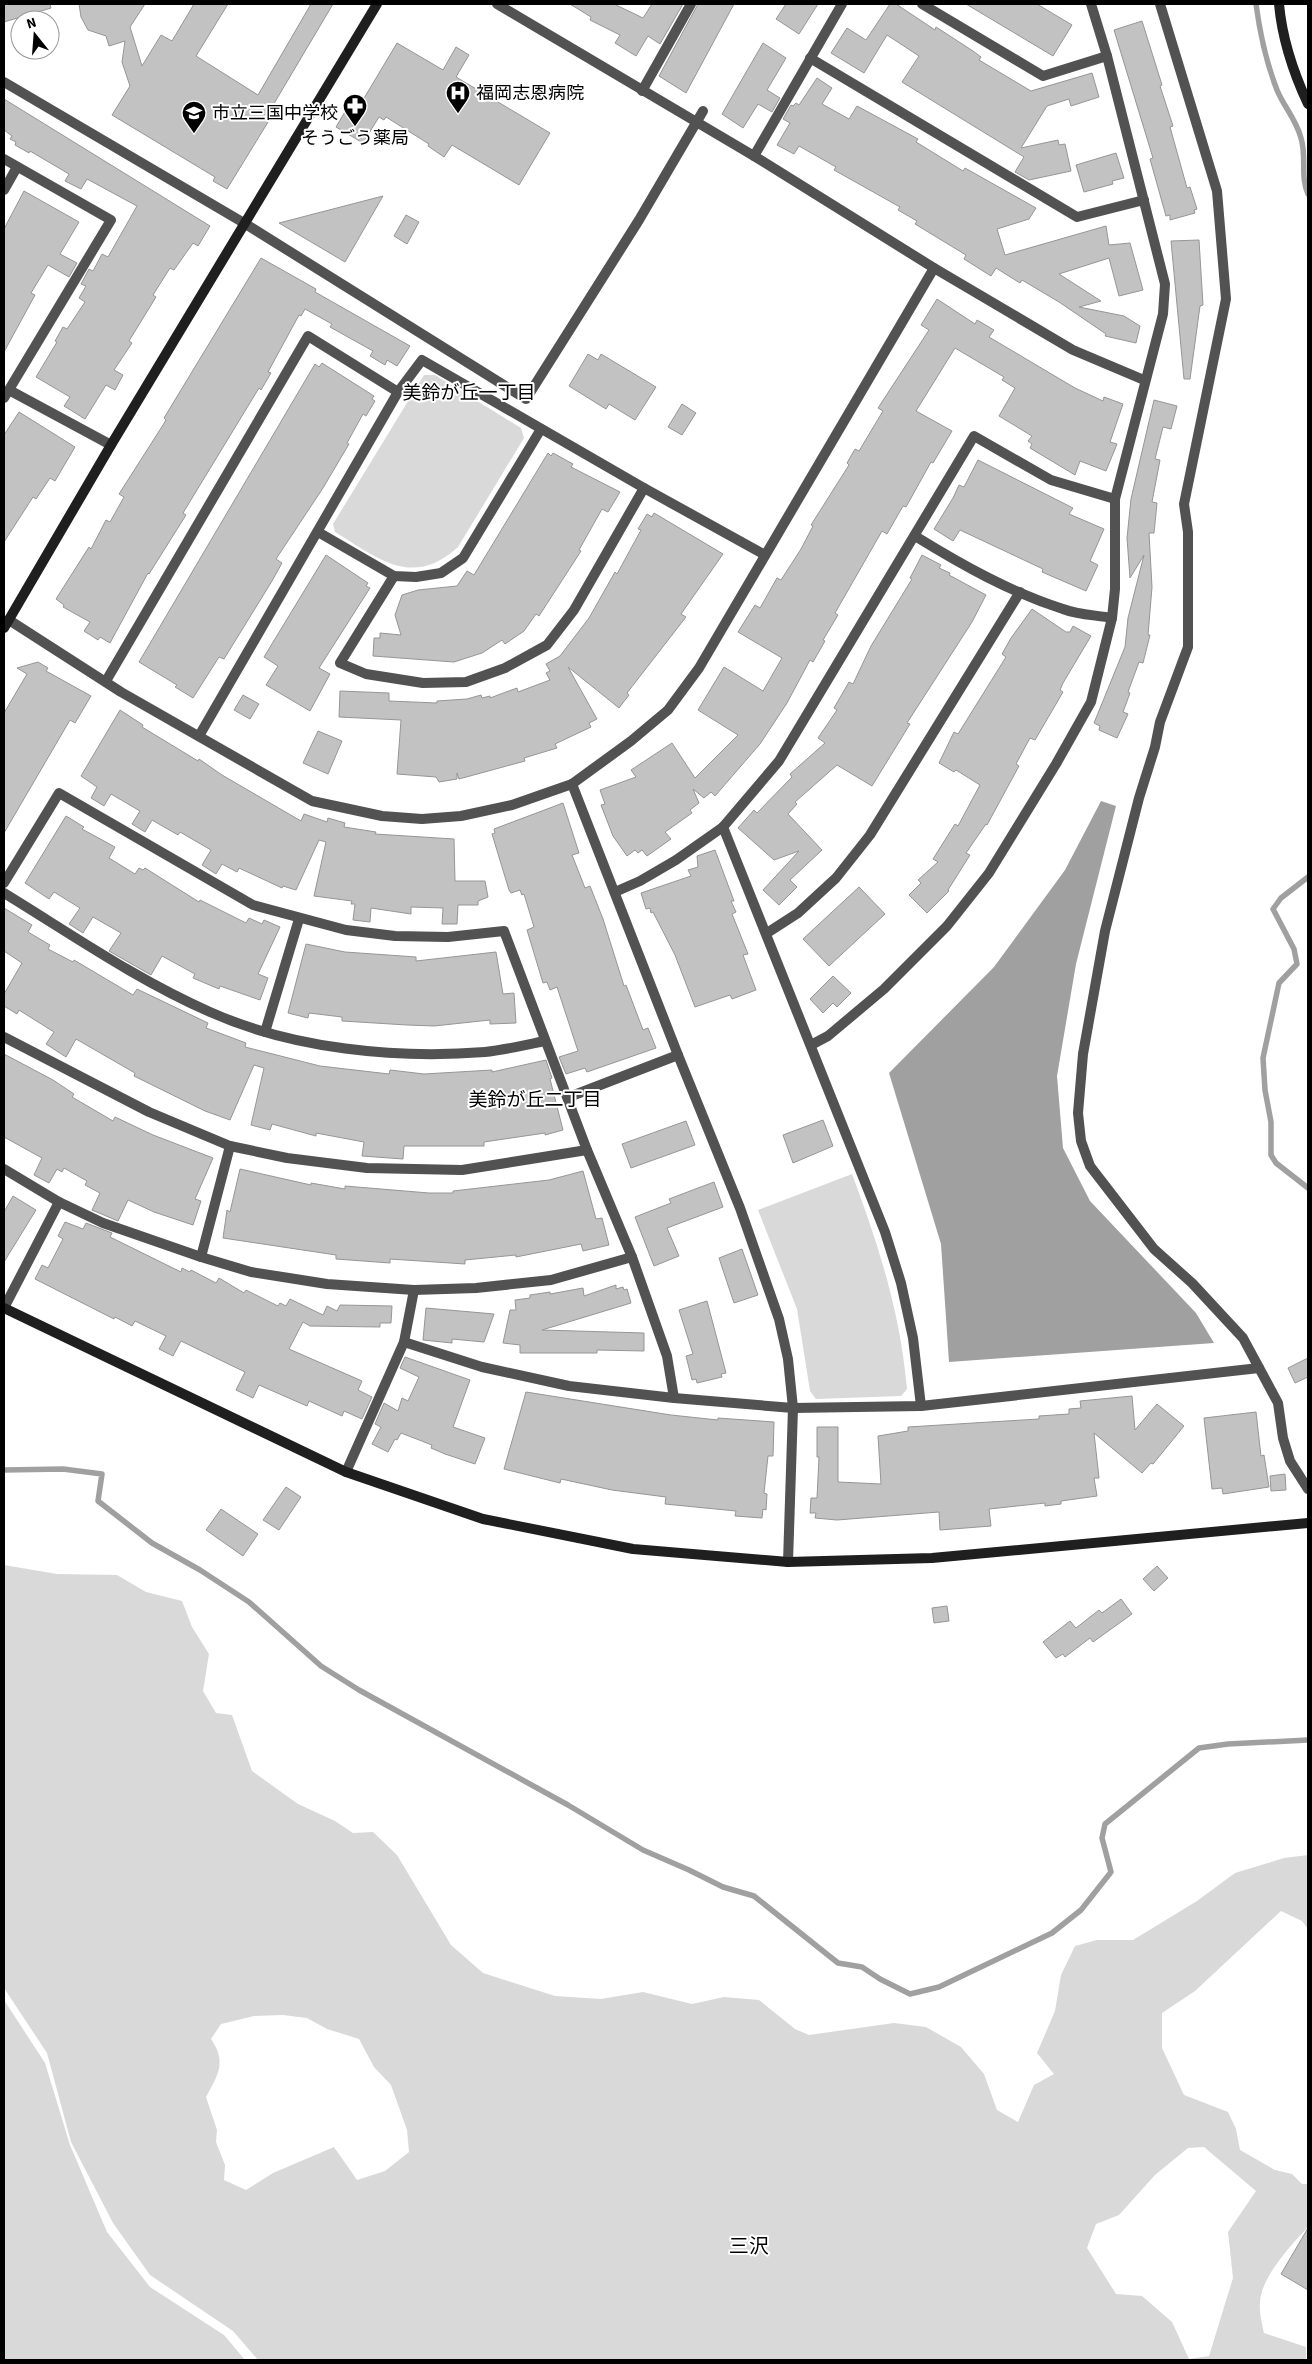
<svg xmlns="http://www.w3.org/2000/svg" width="1312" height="2364" font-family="'Source Sans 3','Noto Sans JP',sans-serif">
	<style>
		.green { fill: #d9d9d9; fill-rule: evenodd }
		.water { fill: #a0a0a0 }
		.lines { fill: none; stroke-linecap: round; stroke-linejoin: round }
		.stream { stroke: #a0a0a0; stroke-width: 5.5 }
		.building { fill: #c2c2c2; stroke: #969696 }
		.street { stroke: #525252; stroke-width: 10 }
		.secondary { stroke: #1f1f1f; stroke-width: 10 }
		.labels { text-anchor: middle; stroke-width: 4; stroke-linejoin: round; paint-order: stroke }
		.poi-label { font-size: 18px; fill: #000; stroke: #fff; text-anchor: start }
		.neighbourhood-label { font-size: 19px; fill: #000; stroke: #fff }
		.quarter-label { font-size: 20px; fill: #000; stroke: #fff }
	</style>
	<rect width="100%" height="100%" fill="#fff"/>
	<!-- green -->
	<g class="green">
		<path d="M424 375H435L521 428 524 438 458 547C412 589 378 558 335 532L333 524Z"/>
		<path d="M852 1174C879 1247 900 1311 907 1389L901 1396 816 1399 810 1391 797 1309 758 1210Z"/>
		<path d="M4 1565 57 1574 117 1575 146 1592 182 1601 192 1627 209 1654 203 1691 216 1713 232 1715 252 1771 298 1804 335 1821 353 1833 373 1832 397 1855 451 1945 483 1973 555 1996 601 1999 643 1992 692 2004 724 1997 759 2000 795 2029 809 2035 894 2023 926 2027 961 2047 984 2074 997 2110 1018 2122 1034 2085 1054 2074 1037 2053 1055 2011 1061 1975 1075 1946 1097 1940H1133L1197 1901 1235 1873 1284 1858 1308 1855V1929L1302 1921 1281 1911 1195 1991 1162 2013V2048L1184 2095 1228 2112 1236 2129 1240 2150 1275 2170 1292 2174 1302 2184H1308V2227C1292 2244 1261 2277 1260 2302 1259 2312 1262 2324 1264 2333L1306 2347V2360H258L233 2331 150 2275 113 2223 71 2142 47 2053 4 1988ZM283 2015 307 2018 327 2029 359 2039 374 2067 391 2085 407 2130 409 2152 385 2171 357 2180 334 2147 273 2173 246 2190 224 2180 225 2165 216 2142 217 2130 206 2097C218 2075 227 2062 211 2039L221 2024 254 2016ZM1204 2147 1256 2191 1228 2232 1233 2278 1209 2356 1189 2359 1172 2322 1142 2296 1116 2294 1087 2248 1096 2224 1119 2215 1155 2175 1188 2148Z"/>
		<path d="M4 2000 45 2063 70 2145 107 2232 150 2287 224 2335 245 2360H4Z"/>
	</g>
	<!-- water -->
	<path class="water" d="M1101 801 1116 806 1076 964 1057 1076 1063 1148 1090 1201 1196 1313 1214 1343 949 1362 941 1244 889 1073 994 967 1065 870Z"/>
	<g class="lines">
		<!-- stream -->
		<g class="stream">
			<path d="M1256 4C1260 34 1266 62 1277 90 1284 107 1296 119 1301 138 1307 157 1300 177 1308 194"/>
			<path d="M1308 877 1281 898 1273 909 1294 949 1297 964 1279 983 1263 1058 1265 1090 1271 1122V1155L1276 1163 1308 1188"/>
			<path d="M4 1470 63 1469 102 1474 98 1501 152 1543 200 1570 249 1602 321 1666 359 1690 568 1805 643 1850 689 1870 723 1887 754 1896 838 1963 862 1967 880 1979 910 1994 939 1987 1052 1933 1081 1910 1111 1872 1102 1838 1105 1824 1199 1748 1228 1744 1308 1740"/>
		</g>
	</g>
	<!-- building -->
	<g class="building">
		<path d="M4 4H50L51 8 4 22Z"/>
		<path d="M79 4H145L130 27 142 66 161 35 172 41 194 4H228L196 56 258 95 311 4H333L269 112 273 114 227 189 213 181 215 177 112 115 130 86 122 62 125 41 109 46 106 36 88 30 81 17Z"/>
		<path d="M570 4H614L643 18 652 4H683L660 44 648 36 636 56 615 43 620 35 590 20 591 17Z"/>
		<path d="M698 4H734L686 93 659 76Z"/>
		<path d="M786 4H818L799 34 776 19Z"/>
		<path d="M890 4H896L935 30 936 27 973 51 981 57 979 60 1031 91 1092 73 1099 97 1071 106 1069 99 1047 106 1021 148 1058 140 1059 145 1065 144 1071 171 1029 180 1015 172 1024 157 902 82 919 56 887 35 864 73 831 53 847 28 866 40Z"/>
		<path d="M966 4H1037L1072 25 1053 56Z"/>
		<path d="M1142 21 1162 85 1160 86 1173 126 1170 127 1187 188 1190 187 1197 209 1194 210 1195 213 1170 220V215L1166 216 1150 159 1153 158 1114 30Z"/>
		<path d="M397 43 443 70 456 47 469 55 456 77 550 133 519 185 452 145 444 157 428 146 429 144 386 117 384 120 379 117 363 143 336 127 346 110 354 115Z"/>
		<path d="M763 43 786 58 767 90 780 98 772 112 758 104 743 128 722 114Z"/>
		<path d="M817 78 832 88 822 104 849 119 857 106 918 139 916 142 963 171 965 168 1036 208 1029 219 997 229 1005 255 1106 226 1109 245 1130 243 1143 290 1119 296 1109 258 1059 274 1101 301 1079 307 1124 316 1140 326 1136 343 1105 336 1106 334 1059 302 1022 280 1020 283 996 268 991 276 964 259 966 255 915 224 917 221 898 210 900 207 834 170 836 167 799 146 794 154 777 145 790 123 783 119 791 105 793 106 796 103 799 105Z"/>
		<path d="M4 99 210 226 198 246 193 243 174 270 170 268 153 295 156 297 129 341 132 343 114 370 123 375 115 390 106 385 85 419 64 406 70 397 36 377 57 342 55 341 63 327 67 329 85 302 79 298 86 286 81 284 89 269 93 271 102 254 108 257 137 206 87 179 81 189 65 181 69 174 30 151 29 153 15 145 16 142 10 139 12 136 4 130Z"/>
		<path d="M1116 153 1124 178 1112 181 1113 184 1084 192 1076 165Z"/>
		<path d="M24 191 79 222 60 254 77 263 69 277 48 265 31 293 35 295 4 352V229Z"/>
		<path d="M383 196 345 262 279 223Z"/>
		<path d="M406 215 419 222 407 244 394 236Z"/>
		<path d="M1199 240 1203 305 1200 306 1190 379H1184L1171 241Z"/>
		<path d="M261 258 316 289 315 292 410 346 397 366 387 360 385 365 370 356 373 351 330 327 332 324 305 309 301 316 299 315 268 372 271 373 261 390 259 388 183 513 186 515 149 574 148 573 110 643 100 637 98 640 84 631 90 622 63 607 64 605 56 599 89 547 91 549 106 520 110 522 124 497 119 494 163 425 166 420 164 418Z"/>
		<path d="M937 299 975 324 977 320 994 330 989 337 1075 388 1103 401 1104 397 1123 404 1110 442 1117 444 1106 471 1080 461 1075 475 1030 448 1032 444 1028 441 1032 436 999 416 1015 388 1002 380 1004 377 955 348 916 411 952 431 933 463 931 462 906 507 903 506 887 534 882 531 835 613 838 615 823 640 825 641 813 662 810 660 787 703 760 744 715 796 711 792 704 798 693 789 699 803 690 810 692 813 665 832 671 839 647 856 642 850 638 853 635 850 627 856 613 836 601 805 605 804 600 790 636 777 631 770 672 743 695 778 738 735 698 710 724 667 763 691 782 658 738 632 755 605 760 608 777 578 781 580 801 549 813 526 811 525 849 465 847 463 855 449 859 451 883 411 878 408 929 330 921 325Z"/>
		<path d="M588 354 598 360 601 354 656 387 635 420 609 404 606 409 569 386Z"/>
		<path d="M322 363 374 396 372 399 375 401 366 416 363 414 347 443 349 444 323 488 276 559 282 563 272 581 224 659 219 657 193 698 175 687 177 685 139 662 315 364 319 367Z"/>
		<path d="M1154 400 1177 406 1171 429 1163 427 1155 459 1160 460 1152 502 1157 503 1154 533H1149L1152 587 1148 635H1150L1143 663 1139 662 1128 692 1130 693 1123 712 1128 714 1117 738 1099 730 1100 726 1094 723 1125 647 1128 618 1144 555 1130 578 1127 538 1131 499Z"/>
		<path d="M682 404 696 413 682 435 668 427Z"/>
		<path d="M19 412 75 447 55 481 50 478 36 499 33 497 4 542V435Z"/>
		<path d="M548 453 551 456 553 453 573 464 571 467 620 492 608 512 602 509 579 550 581 551 539 616 536 614 524 631 505 644 502 640 482 653 454 662 373 656 374 638H380V633L401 635 395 615 402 595 418 590 457 586 467 571 474 575Z"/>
		<path d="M978 460 1073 508 1069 514 1104 529 1090 561 1098 565 1086 591 1042 572 1043 569 960 530 953 541 934 529 953 498 959 485 964 487Z"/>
		<path d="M654 513 723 554 681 614 686 617 627 693 629 695 619 708 568 667 597 719 589 723 591 727 555 744 557 748 524 758 525 761 459 779 457 773V779L439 782 436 777 397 774 401 720 339 717 340 691 389 693V701L437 703V701L467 699 481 695 482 698 490 696V698L517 688 518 692 550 680 546 673 550 671 546 664 560 656 589 618 615 572 617 574 641 530 638 529 647 514 652 517Z"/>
		<path d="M326 555 368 583 366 586 370 588 319 668 330 674 310 711 266 685 278 666 264 657Z"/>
		<path d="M922 555 941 565 939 568 950 573 949 575 986 595 972 622 907 723 910 724 872 786 837 765 795 802 797 804 788 814 822 850 790 880 797 887 779 905 763 890 799 851 774 860 738 828 754 810 757 813 792 777 790 774 825 743 818 738 837 710 834 708 849 682 853 684 871 646 912 579 910 578Z"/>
		<path d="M1032 609 1066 632H1070L1073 626 1091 636 1063 683 1060 690 1063 692 1035 740 1030 738 1016 764 1019 766 987 825 986 824 966 853 970 855 948 890 949 891 927 913 909 895 921 883 918 880 938 862 933 859 955 824 958 826 980 785 956 770 954 772 939 763 954 732 958 734 1006 657 1002 654 1011 638Z"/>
		<path d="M38 662 48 668 46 671 91 696 75 723 70 720 4 833V713L27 674 17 668Z"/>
		<path d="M243 695 259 704 250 719 234 710Z"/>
		<path d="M120 710 143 725 142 727 198 761 199 759 222 775 301 821 304 814 327 822 328 818 345 823 344 827 376 832 375 834 454 839 455 881H485L488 897 478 901V905H458L457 924H442L443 908 411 907V914L371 908 370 922 353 920 355 904H351L352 901 314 896 326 842 319 840 296 890 283 886 282 888 239 868 237 872 222 864 216 874 202 865 211 850 180 832 178 835 152 820 145 832 132 824 140 811 111 794 104 806 91 798 97 787 81 776Z"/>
		<path d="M318 731 342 741 328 774 303 763Z"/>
		<path d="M563 803 579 853 572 855 585 888 590 886 603 919 624 986 626 985 643 1030 648 1028 656 1048 587 1072 585 1068 566 1074 559 1057 578 1051 557 987 550 990 547 982 543 983 527 930 534 927 524 894 522 895 520 890 511 893 509 890 492 834 495 833 494 829Z"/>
		<path d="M66 816 84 827 82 829 115 847 109 858 135 874 139 868 143 870 145 868 199 902 200 900 246 923 249 918 262 924 264 920 280 927 258 974 268 978 260 1000 220 986 219 989 193 978 195 974 162 956 151 975 109 951 121 933 93 917 83 933 69 924 80 908 54 892 49 899 25 883Z"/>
		<path d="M715 850 734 901H731L736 912 732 914 748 954 743 955 756 990 732 999 730 995 695 1007 675 955 653 912 651 913 650 908 646 909 641 893 691 876 688 870 698 867 697 856Z"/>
		<path d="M859 887 885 914 829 966 803 939Z"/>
		<path d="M4 908 32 925 28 932 50 945 48 949 73 962 74 960 133 995 137 989 208 1023 206 1028 246 1043 245 1047 320 1066 389 1074 390 1070 424 1074 492 1070V1072L546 1060 552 1078 550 1079 563 1130 545 1135V1133L484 1142V1146H404L403 1159 362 1156 364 1142 316 1133V1136L272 1124 270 1130 251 1125 264 1068 254 1065 230 1120 205 1111 134 1076 135 1073 76 1039 66 1057 46 1044 54 1032 19 1010 17 1014 4 1006V994L22 963 4 951Z"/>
		<path d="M306 944 345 952 416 957V961L496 952 503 994 514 993 516 1023 490 1024V1020L434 1026 407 1025 342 1021V1017L309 1013 308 1018 288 1013Z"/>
		<path d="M833 976 851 993 837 1007 833 1003 823 1013 810 999Z"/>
		<path d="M4 1054 53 1080 74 1094 72 1097 113 1121 115 1117 153 1135 213 1158 195 1199 201 1201 193 1225 154 1212 128 1200 118 1221 92 1210 100 1193 85 1185 87 1181 64 1168 62 1172 57 1169 49 1183 34 1175 42 1158 4 1137Z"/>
		<path d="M823 1120 833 1146 793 1163 783 1135Z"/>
		<path d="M686 1121 695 1145 631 1168 622 1144Z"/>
		<path d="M240 1169 311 1185V1183L345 1189V1186L429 1193H453V1191L549 1180 583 1171 596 1219 602 1218 609 1245 583 1251 581 1244 516 1257V1255L465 1260V1264L390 1259V1263L336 1259V1255L223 1238 227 1210 230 1212Z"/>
		<path d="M714 1182 723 1207 667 1228 679 1256 654 1266 635 1217 671 1203 669 1199Z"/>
		<path d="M13 1196 36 1210 4 1262V1212Z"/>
		<path d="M65 1222 83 1229 86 1223 112 1233 110 1237 181 1272 182 1268 190 1272 191 1270 216 1283 219 1278 244 1293 246 1290 278 1306 280 1303 286 1306 290 1299 323 1315 327 1306 337 1311 340 1305 392 1306 391 1323H380V1327L310 1326 303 1322 289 1349 362 1381 358 1390 372 1397 362 1419 344 1411 342 1416 309 1401 307 1406 259 1385 253 1398 236 1390 245 1372 181 1341 173 1356 159 1349 166 1336 135 1321 132 1326 115 1317 114 1319 35 1279 42 1265 48 1268 63 1239 58 1236Z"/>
		<path d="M742 1249 758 1295 734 1303 719 1258Z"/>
		<path d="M616 1285V1289L623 1287 624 1290 627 1289 631 1303 542 1330 644 1333V1351L597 1350V1353H520V1345L503 1343 510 1310H516L515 1300 530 1298V1295L550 1292V1294L583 1288 584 1296Z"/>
		<path d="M707 1301 726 1373 721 1374 722 1377 697 1383 696 1379 692 1380 686 1356 693 1354 679 1310Z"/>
		<path d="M426 1308 494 1314 484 1342 452 1339V1343L423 1340Z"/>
		<path d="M405 1357 470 1380 453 1427 485 1438 475 1464 445 1454 431 1448 432 1445 401 1433 397 1440 395 1439 388 1452 372 1444 381 1427 375 1424 384 1403 398 1411 402 1398 408 1401 419 1377 400 1368Z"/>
		<path d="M1308 1358V1377L1295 1383 1288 1368Z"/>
		<path d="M526 1392 671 1415 718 1420V1418L774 1422 773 1456H768L764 1493 767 1494 766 1510 763 1509 762 1518 735 1516 736 1511 665 1504 666 1497 612 1490 561 1479 560 1483 504 1469Z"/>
		<path d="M1132 1396 1135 1430 1157 1404 1184 1426 1153 1464 1151 1463 1142 1473 1094 1433 1099 1478H1094L1097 1496 1061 1501V1504L1045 1506V1503L989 1509 991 1526 940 1530 939 1512 837 1520 815 1518 816 1513H810L811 1498H817L819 1457H817V1427H838V1482L881 1484 878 1436 908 1431V1427L1039 1419V1416L1069 1414V1409L1081 1408 1080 1401Z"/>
		<path d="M1256 1412 1261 1456 1264 1455 1269 1487 1223 1494 1222 1488 1212 1489 1204 1418Z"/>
		<path d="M1285 1474 1286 1490 1271 1491 1270 1476Z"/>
		<path d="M286 1487 301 1497 279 1530 263 1520Z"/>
		<path d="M221 1509 258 1534 243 1556 206 1530Z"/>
		<path d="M1157 1566 1168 1578 1154 1591 1143 1579Z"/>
		<path d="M1121 1599 1132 1614 1093 1642 1090 1638 1065 1657 1063 1654 1056 1658 1043 1642 1070 1621 1076 1628 1099 1610 1102 1613Z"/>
		<path d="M947 1606 949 1621 934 1623 932 1608Z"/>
		<path d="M1308 2228V2290L1281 2274Z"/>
	</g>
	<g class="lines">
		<!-- street -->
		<g class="street">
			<path d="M497 4 754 156 934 268 1073 350 1144 380"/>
			<path d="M922 4 1043 76 1107 56"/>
			<path d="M1160 4 1217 191 1226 299 1184 504 1188 532V647L1160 722 1155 747 1139 798 1105 931 1083 1054 1078 1113 1081 1141 1090 1166 1154 1249 1192 1283 1243 1338 1278 1403 1283 1438 1290 1461 1308 1489"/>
			<path d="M810 58 1077 217 1144 200"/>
			<path d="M4 82 244 223 526 399 639 220 703 111"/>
			<path d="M642 91 691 4"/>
			<path d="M754 156 842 4"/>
			<path d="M4 159 111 220 4 398"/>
			<path d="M4 190 17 167"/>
			<path d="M9 390 111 445"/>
			<path d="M318 532 394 576 416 577 441 573 463 558 541 429"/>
			<path d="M915 536C962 565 1010 592 1063 609 1078 615 1096 615 1112 618"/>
			<path d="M394 576 340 663 366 674 423 683 466 682 505 668 547 645 574 610 644 488"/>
			<path d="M9 620 121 692 312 801 382 816 422 819 461 816 512 805 572 784 631 741 668 710 699 668 934 268"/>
			<path d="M106 681 308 336 398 392"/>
			<path d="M199 736 398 392 422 360 644 488 765 555"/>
			<path d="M572 784 678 1055 740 1208 779 1319 788 1359 793 1408 788 1562"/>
			<path d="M723 827 885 1232 901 1283 913 1338 921 1406"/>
			<path d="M4 883 59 793 253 905 346 930 395 936 448 937 504 931 587 1150 632 1257 667 1356 674 1398"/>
			<path d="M615 892 640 881 676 860 723 827 779 761 974 436 1051 480 1115 499"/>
			<path d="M4 893C71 934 137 980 210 1012 293 1049 396 1059 485 1052 505 1050 525 1045 545 1041"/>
			<path d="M767 933 798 913 836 878 870 835 1020 592"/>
			<path d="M265 1032 299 919"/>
			<path d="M4 1037 149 1112 230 1146 287 1158 367 1168 462 1170 587 1150"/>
			<path d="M811 1045 828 1036 884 989 947 926 989 873 1056 764 1091 702 1112 618 1115 589V499L1163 314 1165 284 1107 56 1091 4"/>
			<path d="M569 1097 678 1055"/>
			<path d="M4 1169 59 1202 103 1223 201 1257 251 1272 327 1284 414 1290 476 1288 551 1280 632 1257"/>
			<path d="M201 1257 230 1146"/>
			<path d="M4 1308 59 1202"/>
			<path d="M404 1342 482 1367 569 1386 674 1398 793 1408 921 1406 1259 1368"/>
			<path d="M346 1472 404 1342 414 1290"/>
		</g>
		<!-- secondary -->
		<g class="secondary">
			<path d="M1279 4C1282 37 1294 74 1308 104"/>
			<path d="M4 628 111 445 377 4"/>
			<path d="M4 1308 346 1472 483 1519 633 1549 788 1562 932 1558 1308 1523"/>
		</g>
	</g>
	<!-- icons -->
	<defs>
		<symbol id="hospital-pin" viewBox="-11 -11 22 30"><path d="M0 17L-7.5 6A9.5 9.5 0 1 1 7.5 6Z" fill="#000" stroke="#fff"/><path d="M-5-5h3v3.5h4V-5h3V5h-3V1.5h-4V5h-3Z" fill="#fff"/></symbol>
		<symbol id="pharmacy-pin" viewBox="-11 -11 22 30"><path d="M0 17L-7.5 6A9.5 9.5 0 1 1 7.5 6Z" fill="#000" stroke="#fff"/><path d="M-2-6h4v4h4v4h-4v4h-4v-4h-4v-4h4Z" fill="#fff"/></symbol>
		<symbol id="school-pin" viewBox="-11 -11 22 30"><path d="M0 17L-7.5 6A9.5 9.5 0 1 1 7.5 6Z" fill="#000" stroke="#fff"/><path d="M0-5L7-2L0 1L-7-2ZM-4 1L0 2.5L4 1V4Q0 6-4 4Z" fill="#fff"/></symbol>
	</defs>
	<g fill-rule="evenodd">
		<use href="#hospital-pin" x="444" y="79" width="28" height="38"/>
		<use href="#pharmacy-pin" x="341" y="92" width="28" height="38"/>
		<use href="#school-pin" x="180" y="99" width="28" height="38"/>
	</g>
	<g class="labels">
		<!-- poi labels -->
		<g class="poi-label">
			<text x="476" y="99">福岡志恩病院</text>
			<text x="212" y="119">市立三国中学校</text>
			<text x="355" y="144" text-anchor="middle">そうごう薬局</text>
		</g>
		<!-- neighbourhood labels -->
		<g class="neighbourhood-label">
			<text x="469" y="399">美鈴が丘一丁目</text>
			<text x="535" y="1106">美鈴が丘二丁目</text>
		</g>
		<!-- quarter labels -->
		<g class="quarter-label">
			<text x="749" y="2253">三沢</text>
		</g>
	</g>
	<!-- border -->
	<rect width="1312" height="2364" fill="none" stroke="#000000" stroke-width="10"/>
	<!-- north arrow -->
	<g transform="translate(35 35) rotate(343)"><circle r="24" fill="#ffffff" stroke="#999999"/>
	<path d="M0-4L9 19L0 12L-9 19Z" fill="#000000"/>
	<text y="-8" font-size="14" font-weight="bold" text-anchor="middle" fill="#000000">N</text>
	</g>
</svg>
